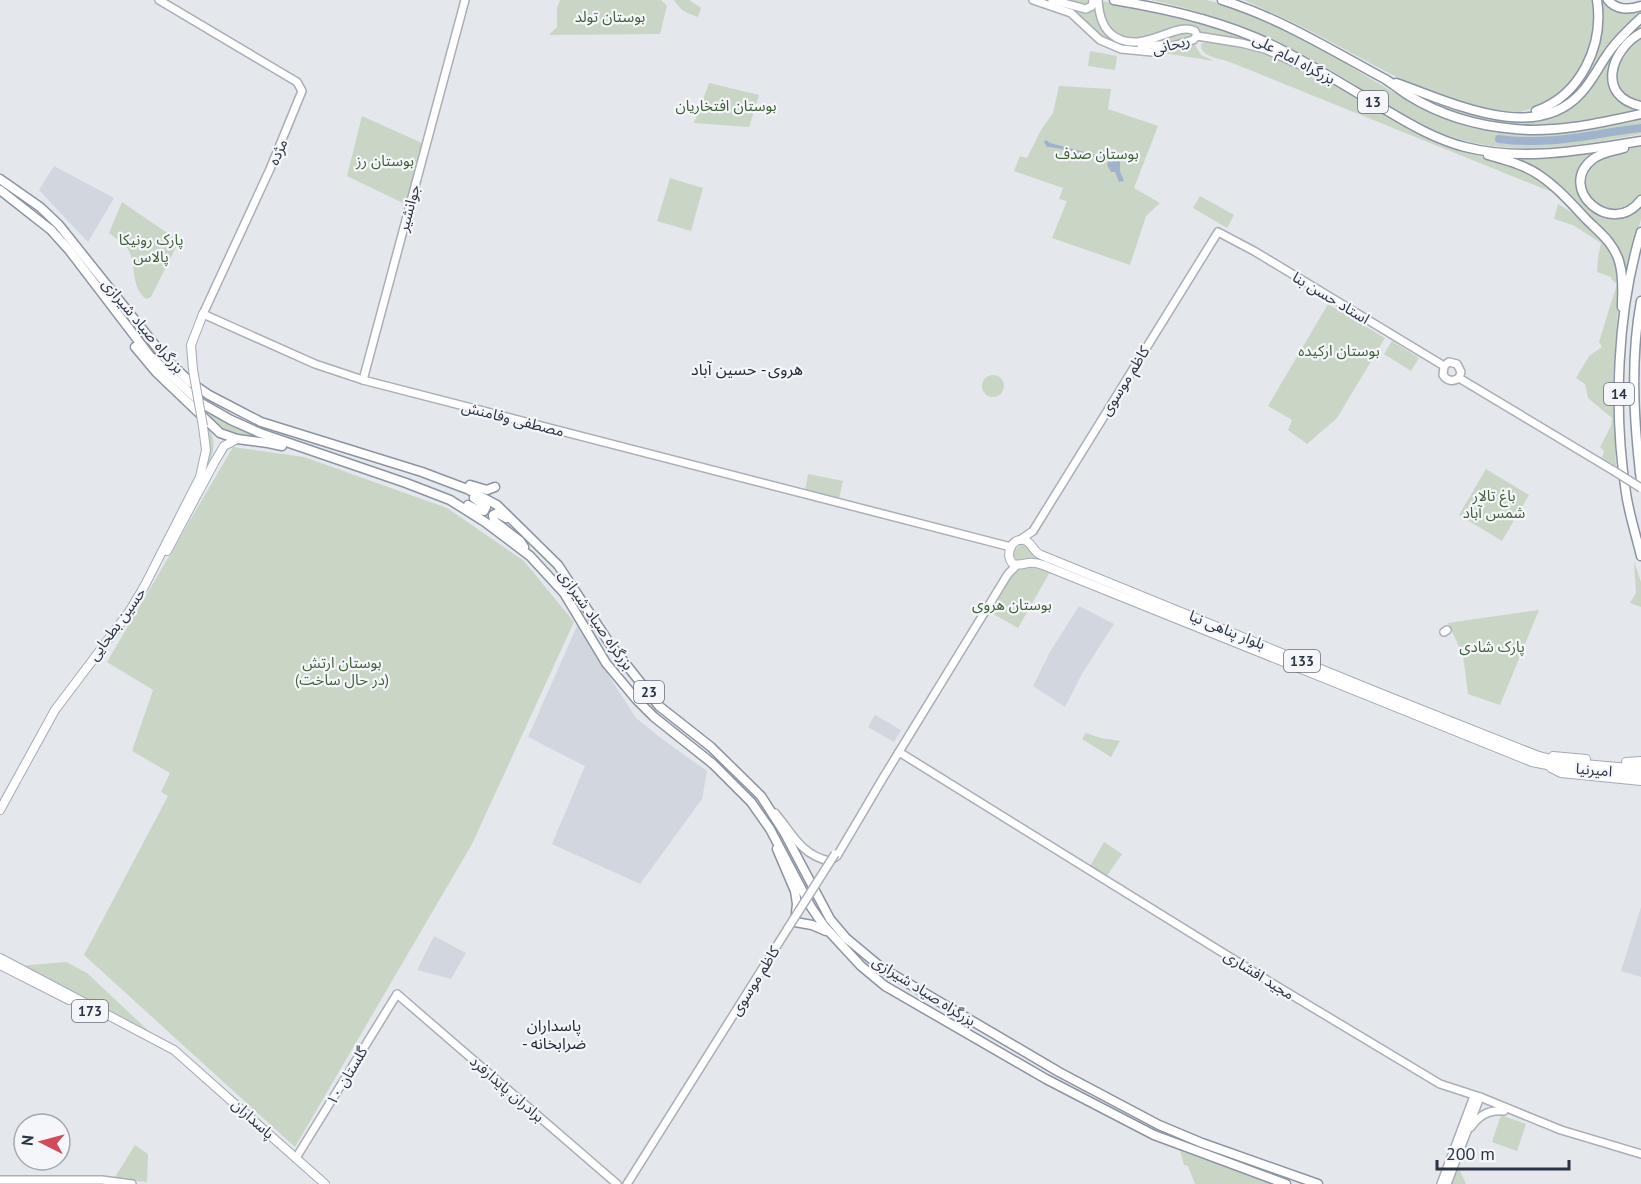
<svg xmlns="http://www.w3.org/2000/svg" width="1641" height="1184" font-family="'PT Sans','Noto Sans Arabic',sans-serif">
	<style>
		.built { fill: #d2d6de }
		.green { fill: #c9d6c5 }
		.water { fill: #9fb4cc }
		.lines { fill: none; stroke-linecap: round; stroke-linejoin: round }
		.river { stroke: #9fb4cc; stroke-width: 8 }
		.secondary-casing { stroke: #a9aeb7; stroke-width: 10 }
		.primary-casing { stroke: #a3abb8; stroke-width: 10 }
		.highway-casing { stroke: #8b94a3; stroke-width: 11 }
		.secondary { stroke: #fff; stroke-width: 7 }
		.primary { stroke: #fff; stroke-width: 8 }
		.highway { stroke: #fff; stroke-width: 8 }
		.secondary-bridge-casing { stroke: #a9aeb7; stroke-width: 10; stroke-linecap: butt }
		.primary-bridge-casing { stroke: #a3abb8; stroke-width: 10; stroke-linecap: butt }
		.secondary-bridge { stroke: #fff; stroke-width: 7 }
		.primary-bridge { stroke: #fff; stroke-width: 8 }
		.labels { text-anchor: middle; stroke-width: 4.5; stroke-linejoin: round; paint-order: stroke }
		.shield { fill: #f4f6f9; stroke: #676e7b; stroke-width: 1.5 }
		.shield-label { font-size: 14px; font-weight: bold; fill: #2b3445 }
		.park-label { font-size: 15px; fill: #3f6138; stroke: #f4f6f9 }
		.street-label { font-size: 15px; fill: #2b3445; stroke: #f4f6f9 }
		.neighbourhood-label { font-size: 16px; fill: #1d2536; stroke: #f4f6f9 }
	</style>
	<rect width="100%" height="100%" fill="#e4e7ec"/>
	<!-- built -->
	<g class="built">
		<path d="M54 166 114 198 88 242 39 190Z"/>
		<path d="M1079 606 1114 624 1083 672 1065 707 1033 686 1050 652Z"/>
		<path d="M577 626 636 718 662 739 707 771 702 799 640 884 552 844 585 766 528 737Z"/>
		<path d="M875 715 901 730 894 742 868 727Z"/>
		<path d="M1641 907V977L1621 971Z"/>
		<path d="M434 936 466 953 451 979 417 970Z"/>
	</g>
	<!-- green -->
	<g class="green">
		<path d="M560 0H661L667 6 660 34 549 35 557 27V8Z"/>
		<path d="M674 0H689L701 8 698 17C686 13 681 11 674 0Z"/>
		<path d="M1065 0H1098L1181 17 1215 26 1253 41 1276 52 1201 34 1197 29C1176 33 1124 50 1110 30 1105 23 1103 14 1100 8L1094 6C1096 48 1133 46 1164 47 1149 53 1116 49 1104 40 1090 29 1080 13 1063 7L1064 5 1093 6Z"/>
		<path d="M1151 0C1169 0 1189 0 1206 0 1268 13 1329 54 1383 86 1409 102 1435 117 1465 126 1524 143 1582 131 1641 120V134C1583 145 1528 155 1470 142 1411 128 1362 86 1309 58 1259 30 1207 12 1151 0Z"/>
		<path d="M1244 0H1595C1597 17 1596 42 1589 58 1585 66 1578 73 1572 80 1558 99 1534 112 1510 113 1449 114 1361 56 1306 29 1286 19 1265 10 1244 0Z"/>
		<path d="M1599 0H1604L1608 4 1641 8V15L1584 88 1560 106 1549 108 1588 66Z"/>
		<path d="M1641 20V31L1625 42 1611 82 1641 108V111C1592 121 1541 133 1491 123 1458 117 1427 101 1398 85L1505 118 1567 107Z"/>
		<path d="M1188 30 1191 31 1193 37 1171 43 1138 44Z"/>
		<path d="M1641 36V104L1621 93 1615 81 1619 56Z"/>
		<path d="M1208 41 1248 46 1266 51 1340 88 1440 145 1512 165 1530 172 1564 197 1230 62C1219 58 1200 57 1201 44Z"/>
		<path d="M1194 43 1201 55 1214 61 1157 52Z"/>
		<path d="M1090 51 1117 56 1115 70 1088 66Z"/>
		<path d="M709 83 759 95 749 127 694 123Z"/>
		<path d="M1059 86 1111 89 1108 109 1158 126 1134 188 1160 203 1146 216 1130 265 1052 238 1067 201 1059 199 1063 188 1014 171 1020 156 1027 158 1041 130 1053 113Z"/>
		<path d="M362 116 424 144 407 205 347 176Z"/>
		<path d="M1641 146V197C1638 202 1634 203 1629 206 1609 217 1601 208 1585 196 1585 190 1583 182 1584 176 1589 154 1623 151 1641 146Z"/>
		<path d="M1623 147 1590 159 1578 187 1606 215 1641 203V219L1632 254 1624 298 1618 249 1607 233 1553 182 1488 154 1551 157Z"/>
		<path d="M670 178 703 188 691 231 657 221Z"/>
		<path d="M1200 196 1234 215 1227 228 1193 208Z"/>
		<path d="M122 202 179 241 151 297 146 299C130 286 137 265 128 249 124 243 114 237 109 233Z"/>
		<path d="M1558 204 1584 220 1602 235 1617 265 1620 283 1613 378 1616 466 1602 458 1604 451 1600 447 1611 426 1612 418 1588 398 1585 384 1576 378 1589 356 1602 347 1599 342 1617 284 1612 280 1611 277 1597 272 1598 257 1601 243 1573 225 1554 219Z"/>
		<path d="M1328 304 1385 338 1337 418 1307 444 1288 430 1292 420 1268 406Z"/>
		<path d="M1392 341 1419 358 1411 371 1384 354Z"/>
		<circle cx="993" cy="386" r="11"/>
		<path d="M201 406 282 445 234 437 219 430 215 422 203 415Z"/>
		<path d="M204 421C219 439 214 454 205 473L209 450Z"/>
		<path d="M233 447 304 457 447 508 524 561 574 622 472 844 295 1147 84 955 168 796 161 792 170 773 132 751 153 690 107 662Z"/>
		<path d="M1486 469 1529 495 1502 541 1459 515Z"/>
		<path d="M808 474 843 481 839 498 805 491Z"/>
		<path d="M1021 543H1024L1037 558 1019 561 1013 559 1012 554Z"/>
		<path d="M1634 561 1641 582V607L1630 603 1636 593Z"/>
		<path d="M1032 564 1050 572 1018 628 988 611 1014 573Z"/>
		<path d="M1539 610 1500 705 1468 694 1463 655 1448 623Z"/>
		<path d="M1086 733 1101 738 1120 741 1111 757 1082 739Z"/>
		<path d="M1104 842 1122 854 1106 877 1090 866Z"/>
		<path d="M66 962 87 973 154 1036 18 966Z"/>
		<path d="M1501 1115 1526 1124 1517 1151 1492 1142Z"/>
		<path d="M135 1145 148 1154 147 1182 114 1179Z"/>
		<path d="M1465 1146 1458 1167 1466 1184H1449Z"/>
		<path d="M1180 1151 1274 1184H1195L1188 1166 1184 1165Z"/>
	</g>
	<!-- water -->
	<g class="water">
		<path d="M1046 140 1050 143 1100 156 1105 159V164L1095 160 1094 157 1089 159C1083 154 1057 147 1047 147L1044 142Z"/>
		<path d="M1117 159 1120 160V171L1124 181 1119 182 1115 172H1111L1107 165 1109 161 1113 162Z"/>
	</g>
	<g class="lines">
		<!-- river -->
		<path class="river" d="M1499 139C1551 146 1590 134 1641 128"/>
		<defs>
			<g id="secondary">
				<path d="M159 0 297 82 302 91 270 169 203 314 315 364 363 380 1011 547"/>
				<path d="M1033 0 1071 13 1100 40 1121 49 1152 52 1193 40 1197 36 1195 31C1176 20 1140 58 1111 34 1101 25 1099 12 1098 0"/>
				<path d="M1052 0 1086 9 1092 6 1093 0"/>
				<path d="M1197 36 1241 43 1265 49 1320 74"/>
				<path d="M1141 45H1166"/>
				<path d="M1444 366 1449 362 1457 364 1461 372 1459 378"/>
				<path d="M1444 366 1443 375C1447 381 1453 382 1459 378"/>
				<path d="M1459 378 1614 471"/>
				<path d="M363 380 465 0"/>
				<path d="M1020 540 1033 531 1218 232 1254 251 1444 366"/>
				<path d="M1444 632 1447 630"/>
				<path d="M899 752 1270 982 1440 1084 1480 1097 1561 1130 1641 1154"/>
				<path d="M775 813C793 834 800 854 829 861L837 856 883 778 1008 574 1017 565"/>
				<path d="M1471 1127C1479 1115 1489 1109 1504 1111"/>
				<path d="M296 1158 397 994 617 1184"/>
				<path d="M0 1180H102L132 1184"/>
				<path d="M627 1184 788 928"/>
				<path d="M1441 1184 1474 1096"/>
				<path d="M1447 1184 1480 1097"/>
			</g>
			<g id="primary">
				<path d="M193 370 191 345 203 314"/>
				<path d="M167 551 214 463 224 446 237 439"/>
				<path d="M1553 756 1586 759"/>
				<path d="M1626 762 1641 761"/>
				<path d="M1551 768 1561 773 1641 781"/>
				<path d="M1641 769 1561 762 1536 755 1382 694 1041 555C1033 552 1032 542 1024 540 1010 538 1005 556 1013 564 1024 567 1027 559 1043 565L1532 762 1547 765 1641 774"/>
				<path d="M0 810 55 710 129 612 145 585 200 477 206 450 203 426"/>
				<path d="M0 958 174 1050 325 1184"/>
				<path d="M0 965 69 1000"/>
			</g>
			<g id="highway">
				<path d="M1114 0C1174 10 1234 24 1288 53 1322 71 1354 91 1386 110 1411 125 1437 140 1465 147 1524 162 1582 150 1641 141"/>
				<path d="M1222 0C1282 19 1331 50 1385 79 1393 84 1400 90 1408 95 1440 115 1478 126 1515 129 1558 133 1599 123 1641 114"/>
				<path d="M1608 0C1616 10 1629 10 1641 6"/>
				<path d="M1641 33C1610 50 1596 97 1641 106"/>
				<path d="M1396 83C1449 101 1534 145 1581 93 1592 81 1598 68 1607 55 1616 41 1629 29 1641 18"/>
				<path d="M1536 111C1581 95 1604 45 1597 0"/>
				<path d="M1624 148C1614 151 1602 152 1593 159 1555 188 1612 239 1641 200"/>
				<path d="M1488 155C1505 160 1525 165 1539 175 1557 187 1571 203 1586 219 1600 233 1613 242 1619 261 1624 277 1622 292 1622 307"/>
				<path d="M0 179 40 207 59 225 166 359 190 382 209 395 261 422 422 472 467 489 497 505 558 565 610 644 659 706 711 747 761 796 784 832 830 919 846 938 882 968 1059 1072 1159 1125 1202 1143 1318 1184"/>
				<path d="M0 190 51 230 69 250 150 356 201 403 231 420 260 433 406 483 450 500 485 522 530 556 564 593 606 663 636 699 654 717 713 764 751 802 770 829 811 907 824 926 861 966 885 986 1046 1079 1154 1135 1286 1184"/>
				<path d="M1641 232C1617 311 1613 411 1626 493 1629 514 1636 535 1641 556"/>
				<path d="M1641 301C1630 360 1634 422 1641 481"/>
				<path d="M135 347 156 372 220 433 237 439 268 443 282 446"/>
				<path d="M470 485 487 490 495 487"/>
				<path d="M468 505 477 510 484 511 486 507 474 498"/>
				<path d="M506 518 497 513 493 515 494 521 520 541 524 547"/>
				<path d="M777 849 795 891 797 904 795 922 812 925 826 931"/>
			</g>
		</defs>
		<!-- secondary casing -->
		<use href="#secondary" class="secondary-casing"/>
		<!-- primary casing -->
		<use href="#primary" class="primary-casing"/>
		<!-- highway casing -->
		<use href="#highway" class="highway-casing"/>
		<!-- secondary -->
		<use href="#secondary" class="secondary"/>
		<!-- primary -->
		<use href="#primary" class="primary"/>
		<!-- highway -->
		<use href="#highway" class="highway"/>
		<defs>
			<g id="secondary-bridge">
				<path d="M1614 471 1641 488"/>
				<path d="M788 928 835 854"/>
			</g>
			<path id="primary-bridge" d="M193 370 203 426"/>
		</defs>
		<!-- secondary-bridge casing -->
		<use href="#secondary-bridge" class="secondary-bridge-casing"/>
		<!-- primary-bridge casing -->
		<use href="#primary-bridge" class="primary-bridge-casing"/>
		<!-- secondary-bridge -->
		<use href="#secondary-bridge" class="secondary-bridge"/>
		<!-- primary-bridge -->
		<use href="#primary-bridge" class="primary-bridge"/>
	</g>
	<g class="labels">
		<!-- shield labels -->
		<g class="shield">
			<rect x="1358" y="91" width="30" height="22" rx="4.5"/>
			<rect x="1604" y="383" width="30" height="22" rx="4.5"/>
			<rect x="1284" y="650" width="36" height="22" rx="4.5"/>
			<rect x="634" y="681" width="30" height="22" rx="4.5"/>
			<rect x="72" y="1000" width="36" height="22" rx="4.5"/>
		</g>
		<g class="shield-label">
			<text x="1373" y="107">13</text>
			<text x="1619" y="399">14</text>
			<text x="1302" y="666">133</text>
			<text x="649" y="697">23</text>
			<text x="90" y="1016">173</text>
		</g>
		<!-- park labels -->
		<g class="park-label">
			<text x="610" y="22">بوستان تولد</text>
			<text x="726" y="111">بوستان افتخاریان</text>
			<text x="1097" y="159">بوستان صدف</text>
			<text x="385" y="166">بوستان رز</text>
			<text x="151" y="245">پارک رونیکا<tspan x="151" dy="17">پالاس</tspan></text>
			<text x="1339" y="356">بوستان ارکیده</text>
			<text x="1494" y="501">باغ تالار<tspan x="1494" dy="17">شمس آباد</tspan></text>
			<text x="1012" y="610">بوستان هروی</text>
			<text x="1492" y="652">پارک شادی</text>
			<text x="342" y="668">بوستان ارتش<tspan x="342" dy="17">(در حال ساخت)</tspan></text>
		</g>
		<!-- street labels -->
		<g class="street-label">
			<text transform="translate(1171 45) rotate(-15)" y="5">ریحانی</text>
			<text transform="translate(1294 59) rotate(28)" y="5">بزرگراه امام علی</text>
			<text transform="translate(278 152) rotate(-67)" y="5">مژده</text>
			<text transform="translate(409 208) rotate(-75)" y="5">جوانشیر</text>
			<text transform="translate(1331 298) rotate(31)" y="5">استاد حسن بنا</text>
			<text transform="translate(143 326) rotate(50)" y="5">بزرگراه صیاد شیرازی</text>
			<text transform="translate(1125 381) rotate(-58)" y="5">کاظم موسوی</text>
			<text transform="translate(513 419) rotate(14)" y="5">مصطفی وفامنش</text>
			<text transform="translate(596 620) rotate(55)" y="5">بزرگراه صیاد شیرازی</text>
			<text transform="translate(117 624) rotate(-54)" y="5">حسین بطحایی</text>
			<text transform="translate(1227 630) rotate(22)" y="5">بلوار پناهی نیا</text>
			<text transform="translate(1594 770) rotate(5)" y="5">امیرنیا</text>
			<text transform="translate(1259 975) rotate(32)" y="5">مجید افشاری</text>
			<text transform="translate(755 981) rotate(-58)" y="5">کاظم موسوی</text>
			<text transform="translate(924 991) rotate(32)" y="5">بزرگراه صیاد شیرازی</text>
			<text transform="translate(347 1076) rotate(-59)" y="5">گلستان ۱۰</text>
			<text transform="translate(507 1089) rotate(41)" y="5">برادران پایدارفرد</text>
			<text transform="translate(253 1119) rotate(42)" y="5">پاسداران</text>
		</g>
		<!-- neighbourhood labels -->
		<g class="neighbourhood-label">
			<text x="747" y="375">هروی - حسین آباد</text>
			<text x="554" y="1031">پاسداران<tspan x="554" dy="18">- ضرابخانه</tspan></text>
		</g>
	</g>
	<!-- north arrow -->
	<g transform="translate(42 1142) rotate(276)"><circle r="28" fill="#f4f6f9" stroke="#a4a8b1" stroke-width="1.5"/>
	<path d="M0-4.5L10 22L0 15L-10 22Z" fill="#d1495b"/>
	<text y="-9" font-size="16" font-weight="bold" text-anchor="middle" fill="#2b3445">N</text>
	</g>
	<!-- scale -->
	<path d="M1437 1160v9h132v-9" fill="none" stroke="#2b3445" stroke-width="3"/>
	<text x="1446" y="1160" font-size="18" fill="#2b3445" stroke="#f4f6f9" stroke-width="4.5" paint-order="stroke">200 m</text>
</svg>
